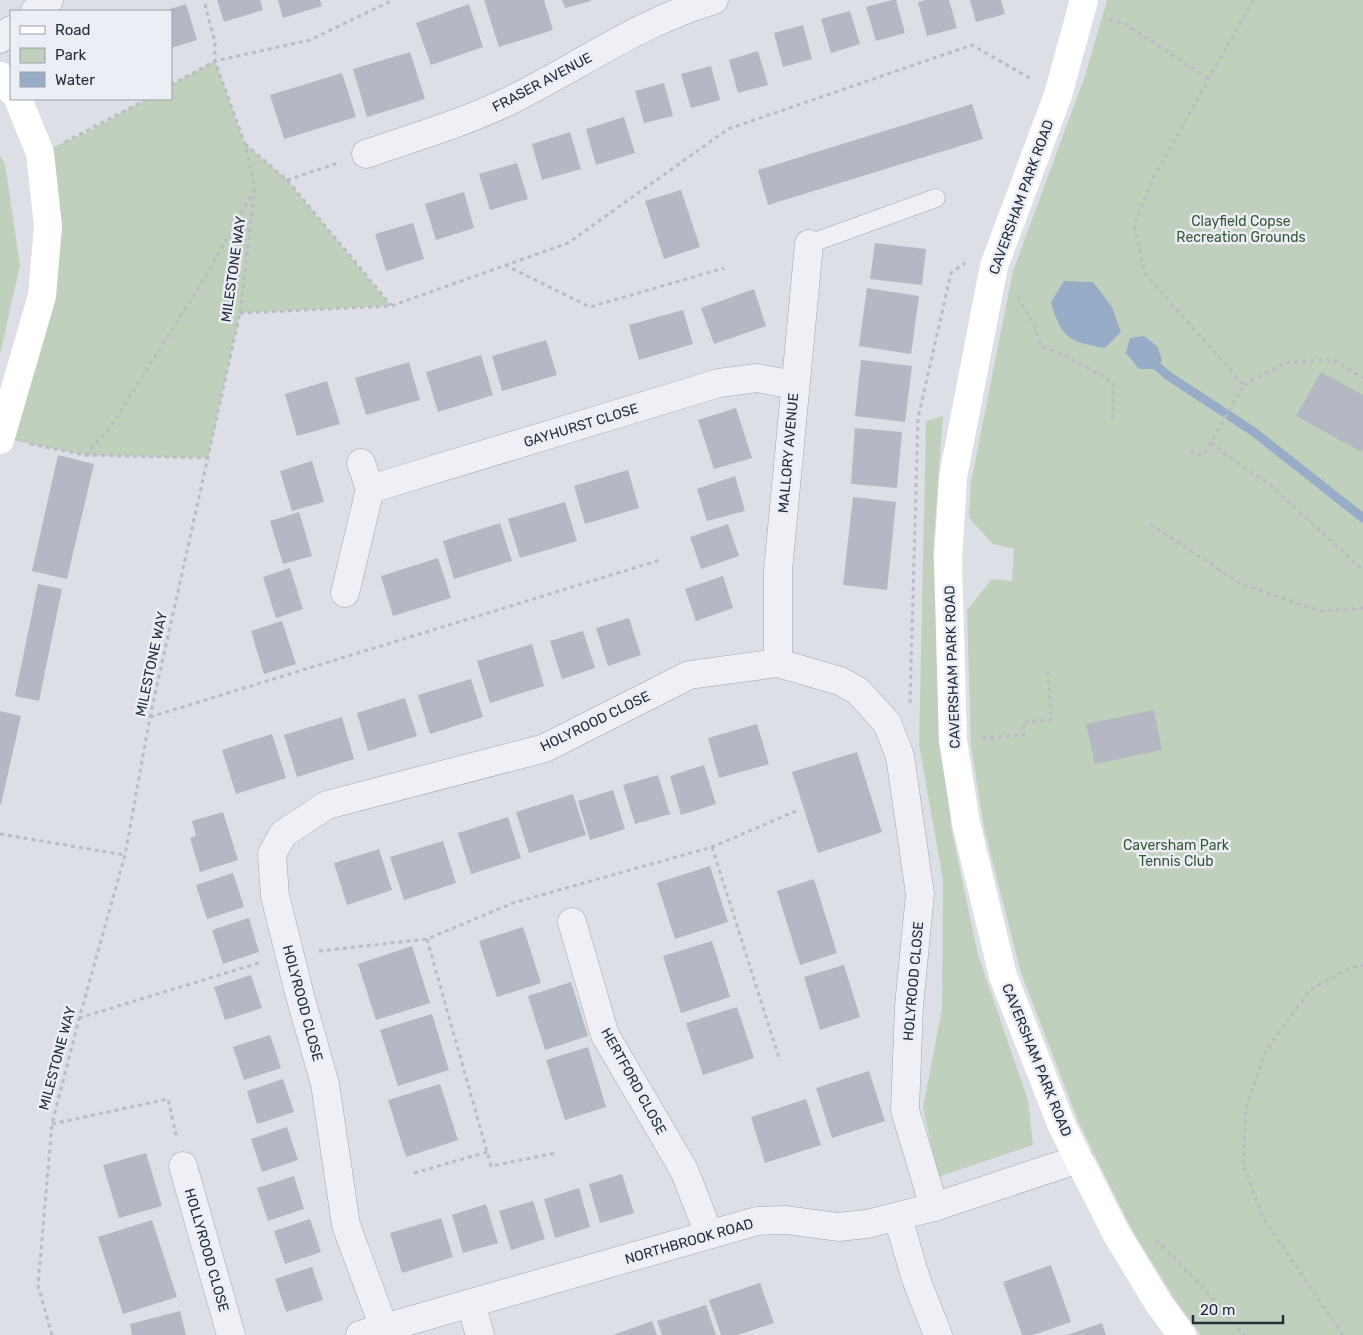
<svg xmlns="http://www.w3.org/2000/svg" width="1363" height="1335" font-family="Rubik,sans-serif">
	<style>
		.green { fill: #c1d0bd }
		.water { fill: #96acc7 }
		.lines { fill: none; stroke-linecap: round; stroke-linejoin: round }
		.stream { stroke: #96acc7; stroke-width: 9 }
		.building { fill: #b3b8c3 }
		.lane-casing { stroke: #a1a6b0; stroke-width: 19 }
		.street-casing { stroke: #a1a6b0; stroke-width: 29 }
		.path { stroke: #babdc5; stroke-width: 3; stroke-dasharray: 4 4; stroke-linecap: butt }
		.lane { stroke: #eef0f5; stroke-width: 18 }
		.street { stroke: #eef0f5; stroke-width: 28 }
		.secondary { stroke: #fff; stroke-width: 28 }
		.labels { text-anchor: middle; stroke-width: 5; stroke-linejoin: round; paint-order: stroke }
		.street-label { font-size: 14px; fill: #252d3c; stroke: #ebeef4 }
		.park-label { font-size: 14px; fill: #385833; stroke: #ebeef4 }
	</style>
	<rect width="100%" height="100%" fill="#dcdfe6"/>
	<!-- green -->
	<g class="green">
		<path d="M1107 0H1363V1335H1201L1176 1301 1132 1230 1079 1123 1021 973 984 828 971 746 967 610 992 579 1012 581 1014 549 993 544 969 518 971 482 1013 271 1085 76Z"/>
		<path d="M215 61 245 144 287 180 391 306 240 313 208 458 85 455 1 438 42 296 40 153 85 133 147 99H171V85Z"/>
		<path d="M0 156 5 164 20 265 0 354Z"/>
		<path d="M943 416 933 553 947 732 951 827 978 955 1028 1100 1033 1145 938 1177 923 1108 942 1009 943 880 919 745 926 421Z"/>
	</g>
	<!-- water -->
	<g class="water">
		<path d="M1064 281 1093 282 1112 307 1121 332 1105 348C1069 342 1061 338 1051 302Z"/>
		<path d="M1144 336 1158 347 1162 361 1154 369H1139L1126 353 1130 338Z"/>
	</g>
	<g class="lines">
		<!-- stream -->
		<path class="stream" d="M1157 366 1167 375 1254 432 1363 518"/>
	</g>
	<!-- building -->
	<g class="building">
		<path d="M217 0H260L263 10 224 22Z"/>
		<path d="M278 0H320L322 6 283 18Z"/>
		<path d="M484 0H544L553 30 499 47Z"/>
		<path d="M562 0H591V1L565 8Z"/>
		<path d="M892 0H896L905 33 876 41 866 7Z"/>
		<path d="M926 0H949L957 28 927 36 918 2Z"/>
		<path d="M970 0H1001L1005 14 976 22Z"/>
		<path d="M186 4 197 40 171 48V11H164Z"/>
		<path d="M469 4 483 47 431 65 416 23Z"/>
		<path d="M850 11 860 44 831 53 821 19Z"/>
		<path d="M803 25 812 59 783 67 774 33Z"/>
		<path d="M758 51 768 85 738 93 729 60Z"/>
		<path d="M410 52 425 99 367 117 353 69Z"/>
		<path d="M711 66 720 100 691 108 681 74Z"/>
		<path d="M342 73 356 117 284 139 270 95Z"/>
		<path d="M664 83 673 116 644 123 635 91Z"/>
		<path d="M972 104 983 139 768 205 758 170Z"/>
		<path d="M624 117 635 153 596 165 586 129Z"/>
		<path d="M570 132 581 169 542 180 532 144Z"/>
		<path d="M517 163 528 199 490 210 479 174Z"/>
		<path d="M681 190 700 247 664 259 645 201Z"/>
		<path d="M464 192 474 228 436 240 425 204Z"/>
		<path d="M413 223 424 259 386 271 375 234Z"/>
		<path d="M875 243 926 249 922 285 870 279Z"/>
		<path d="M867 288 919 296 911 354 859 346Z"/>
		<path d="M754 289 766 326 714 344 701 308Z"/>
		<path d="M683 310 693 344 639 360 629 325Z"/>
		<path d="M546 340 557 375 502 391 492 356Z"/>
		<path d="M481 355 493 395 438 412 426 372Z"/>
		<path d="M861 360 912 366 905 422 855 416Z"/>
		<path d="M409 362 420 400 366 415 355 378Z"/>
		<path d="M1321 372 1363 395V449L1361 452 1296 416Z"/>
		<path d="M327 381 340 424 297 436 285 394Z"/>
		<path d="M736 408 752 458 714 469 698 420Z"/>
		<path d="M855 428 902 432 897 488 851 484Z"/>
		<path d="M58 455 94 464 67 579 32 571Z"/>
		<path d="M312 461 324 502 292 511 280 471Z"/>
		<path d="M628 470 639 508 585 524 574 486Z"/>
		<path d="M735 476 745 511 707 521 697 489Z"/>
		<path d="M853 497 896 502 887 590 843 585Z"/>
		<path d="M565 502 577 541 520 558 508 519Z"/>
		<path d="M299 512 312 556 283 564 270 521Z"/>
		<path d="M500 523 512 561 454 579 443 541Z"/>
		<path d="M728 524 739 556 701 569 690 537Z"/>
		<path d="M438 558 451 598 393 616 381 576Z"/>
		<path d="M290 568 303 609 276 618 263 577Z"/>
		<path d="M723 576 733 608 696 621 685 589Z"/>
		<path d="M38 584 62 589 39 701 15 696Z"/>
		<path d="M629 618 641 655 608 666 596 628Z"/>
		<path d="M282 621 296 664 264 674 251 631Z"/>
		<path d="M583 631 595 668 562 679 550 641Z"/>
		<path d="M532 644 544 686 490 703 477 661Z"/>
		<path d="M471 679 483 717 430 734 418 695Z"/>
		<path d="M405 698 417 736 368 751 357 713Z"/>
		<path d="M1154 710 1162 750 1095 764 1086 724Z"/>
		<path d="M0 711 21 716 1 804H0Z"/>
		<path d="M342 717 354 759 297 777 284 735Z"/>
		<path d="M757 724 769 764 719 778 708 738Z"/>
		<path d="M272 734 286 778 236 794 222 750Z"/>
		<path d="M857 752 882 832 818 853 792 772Z"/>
		<path d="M704 765 716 804 681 815 670 776Z"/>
		<path d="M658 775 670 814 635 824 623 785Z"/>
		<path d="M613 790 625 829 590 840 578 801Z"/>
		<path d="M573 794 586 835 529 853 516 812Z"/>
		<path d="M223 812 238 860 200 872 190 838 196 836 192 821Z"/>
		<path d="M508 817 521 858 471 874 458 833Z"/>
		<path d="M443 841 456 883 404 900 390 857Z"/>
		<path d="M379 849 392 890 347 905 334 863Z"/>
		<path d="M710 866 728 922 675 939 657 883Z"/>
		<path d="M233 873 244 907 207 919 196 885Z"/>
		<path d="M814 879 837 953 800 965 777 891Z"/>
		<path d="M249 918 259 952 223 964 212 930Z"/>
		<path d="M523 927 541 983 497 997 479 941Z"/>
		<path d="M712 941 730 997 681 1013 663 956Z"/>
		<path d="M412 946 430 1003 376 1020 358 964Z"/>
		<path d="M844 965 860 1017 820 1030 804 977Z"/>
		<path d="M251 975 262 1008 225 1020 214 987Z"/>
		<path d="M571 982 588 1036 545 1050 528 996Z"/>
		<path d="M737 1007 754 1058 703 1075 686 1023Z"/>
		<path d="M432 1014 449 1070 398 1086 380 1030Z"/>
		<path d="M270 1035 281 1068 244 1080 233 1047Z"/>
		<path d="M588 1047 606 1107 565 1120 546 1060Z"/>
		<path d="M869 1071 885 1121 832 1138 816 1088Z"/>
		<path d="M283 1079 294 1112 257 1124 247 1091Z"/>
		<path d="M440 1084 458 1140 406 1157 388 1100Z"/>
		<path d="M806 1099 821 1145 765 1163 751 1117Z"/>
		<path d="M287 1127 298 1160 262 1172 251 1139Z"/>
		<path d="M146 1153 162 1206 119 1218 103 1165Z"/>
		<path d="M622 1174 634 1213 600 1223 589 1184Z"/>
		<path d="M294 1176 304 1209 268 1221 257 1188Z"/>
		<path d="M579 1188 590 1227 555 1238 544 1199Z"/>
		<path d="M533 1201 545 1239 511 1250 499 1211Z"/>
		<path d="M486 1204 498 1243 463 1253 452 1215Z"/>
		<path d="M441 1218 453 1257 402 1273 390 1233Z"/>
		<path d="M310 1219 321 1252 285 1264 274 1231Z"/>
		<path d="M152 1220 177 1297 123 1314 98 1237Z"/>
		<path d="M1051 1265 1071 1322 1033 1335H1022L1003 1282Z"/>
		<path d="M312 1267 323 1300 286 1312 275 1279Z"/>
		<path d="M760 1283 774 1323 738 1335H721L709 1300Z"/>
		<path d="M706 1305 716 1335H662L657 1321Z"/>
		<path d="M180 1311 186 1335H132L130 1324Z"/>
		<path d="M652 1321 657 1335H613Z"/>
		<path d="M1102 1323 1106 1335H1067Z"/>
	</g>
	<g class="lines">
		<defs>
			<path id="lane" d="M809 244 936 198"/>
			<g id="street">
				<path d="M35 11 49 0"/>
				<path d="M0 39 11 30"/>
				<path d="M366 154C412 138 460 124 505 103 575 69 639 22 714 0"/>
				<path d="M370 489 719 383 757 378 794 385"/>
				<path d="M345 593 370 489 361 463"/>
				<path d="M778 663V570L809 244"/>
				<path d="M572 922 605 1035 684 1170 709 1234"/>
				<path d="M183 1166 231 1335"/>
				<path d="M898 1218 916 1279 938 1335"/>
				<path d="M471 1304 480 1335"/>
				<path d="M384 1328 346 1225 325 1084 300 996 275 896 272 854 283 834 327 805 545 748 689 675 778 663 840 681 858 691 887 723 900 756 920 894 909 1006 905 1110 934 1207"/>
				<path d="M360 1335 757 1221 786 1220 838 1227 867 1224 934 1207 1079 1159"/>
			</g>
		</defs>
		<!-- lane casing -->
		<use href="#lane" class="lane-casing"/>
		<!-- street casing -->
		<use href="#street" class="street-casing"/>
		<!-- path -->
		<g class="path">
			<path d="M1253 0 1154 177 1134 225 1145 274 1244 385 1211 442 1234 461 1268 483 1363 570"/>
			<path d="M1109 20 1124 23 1209 79"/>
			<path d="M171 85 215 61 310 40 393 0"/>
			<path d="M65 142 147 99"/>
			<path d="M245 144 287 180 391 305"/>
			<path d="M287 180 338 163"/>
			<path d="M505 265 590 307 724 268"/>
			<path d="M1018 297 1034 325 1041 346 1063 355 1113 382V419"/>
			<path d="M240 313 391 306 568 243 728 129 972 45 1033 80"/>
			<path d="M1244 385 1284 363 1332 359 1363 378"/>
			<path d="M30 444 85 455 108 431 204 279 254 190"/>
			<path d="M1190 452 1203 455 1211 442"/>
			<path d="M85 455 208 458"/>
			<path d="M1150 524 1241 584 1320 611 1363 608"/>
			<path d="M910 703 918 418 951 273 965 263"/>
			<path d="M150 717 660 560"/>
			<path d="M982 738 1024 735 1023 722 1051 720 1048 672"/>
			<path d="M0 834 125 855"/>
			<path d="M712 847 780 1061"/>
			<path d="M427 939 491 1166 556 1153"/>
			<path d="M319 951 427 939 513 903 712 847 796 811"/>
			<path d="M79 1018 262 962"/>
			<path d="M52 1124 168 1099 177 1139"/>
			<path d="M414 1173 487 1152"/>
			<path d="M1156 1240 1200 1284 1244 1335"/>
			<path d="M52 1335 38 1285 52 1124 79 1019 125 855 150 717 240 313 255 187 245 144 215 61V43L204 0"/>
			<path d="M1343 1335 1263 1218 1243 1164 1246 1107 1265 1052 1310 990 1349 968 1363 965"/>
		</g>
		<!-- lane -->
		<use href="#lane" class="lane"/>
		<!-- street -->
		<use href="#street" class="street"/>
		<!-- secondary -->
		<g class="secondary">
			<path d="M1084 0 1058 95 994 266 953 477 948 560 953 741 966 823 1003 976 1062 1126 1116 1233 1159 1304 1182 1335"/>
			<path d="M0 76 11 90"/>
			<path d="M0 440 42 296 48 226 40 153 18 99"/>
		</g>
	</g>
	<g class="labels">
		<!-- street labels -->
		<g class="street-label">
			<text transform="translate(542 82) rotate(-28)" y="5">FRASER AVENUE</text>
			<text transform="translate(1021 197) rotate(-70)" y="5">CAVERSHAM PARK ROAD</text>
			<text transform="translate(233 269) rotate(-82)" y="5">MILESTONE WAY</text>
			<text transform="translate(581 425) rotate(-17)" y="5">GAYHURST CLOSE</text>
			<text transform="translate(788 453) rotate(-85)" y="5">MALLORY AVENUE</text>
			<text transform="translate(151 664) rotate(-78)" y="5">MILESTONE WAY</text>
			<text transform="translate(952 667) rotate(-92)" y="5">CAVERSHAM PARK ROAD</text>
			<text transform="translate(595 721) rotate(-26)" y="5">HOLYROOD CLOSE</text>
			<text transform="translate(913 981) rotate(-85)" y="5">HOLYROOD CLOSE</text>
			<text transform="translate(303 1003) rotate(75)" y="5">HOLYROOD CLOSE</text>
			<text transform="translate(57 1058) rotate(-75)" y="5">MILESTONE WAY</text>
			<text transform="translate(1037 1060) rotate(68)" y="5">CAVERSHAM PARK ROAD</text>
			<text transform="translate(634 1081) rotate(61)" y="5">HERTFORD CLOSE</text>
			<text transform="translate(689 1241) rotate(-16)" y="5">NORTHBROOK ROAD</text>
			<text transform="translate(207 1250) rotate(74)" y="5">HOLLYROOD CLOSE</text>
		</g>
		<!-- park labels -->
		<g class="park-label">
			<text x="1241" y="226">Clayfield Copse<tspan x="1241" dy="16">Recreation Grounds</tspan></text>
			<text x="1176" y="850">Caversham Park<tspan x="1176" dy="16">Tennis Club</tspan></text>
		</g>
	</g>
	<!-- legend -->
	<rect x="10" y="10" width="162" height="90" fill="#ebeef4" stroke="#9ca1aa"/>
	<rect x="20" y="26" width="25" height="8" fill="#ffffff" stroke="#9ca1aa"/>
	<text x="55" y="35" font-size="15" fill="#252d3c">Road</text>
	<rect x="20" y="48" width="25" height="15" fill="#c1d0bd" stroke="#9ca1aa"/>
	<text x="55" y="60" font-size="15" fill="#252d3c">Park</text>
	<rect x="20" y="72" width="25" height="15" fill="#96acc7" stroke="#9ca1aa"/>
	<text x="55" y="85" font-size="15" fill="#252d3c">Water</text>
	<!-- scale -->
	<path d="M1193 1315v8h90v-8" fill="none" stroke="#252d3c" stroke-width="2.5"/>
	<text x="1200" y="1315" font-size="15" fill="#252d3c" stroke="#ebeef4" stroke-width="4" paint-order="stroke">20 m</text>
</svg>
